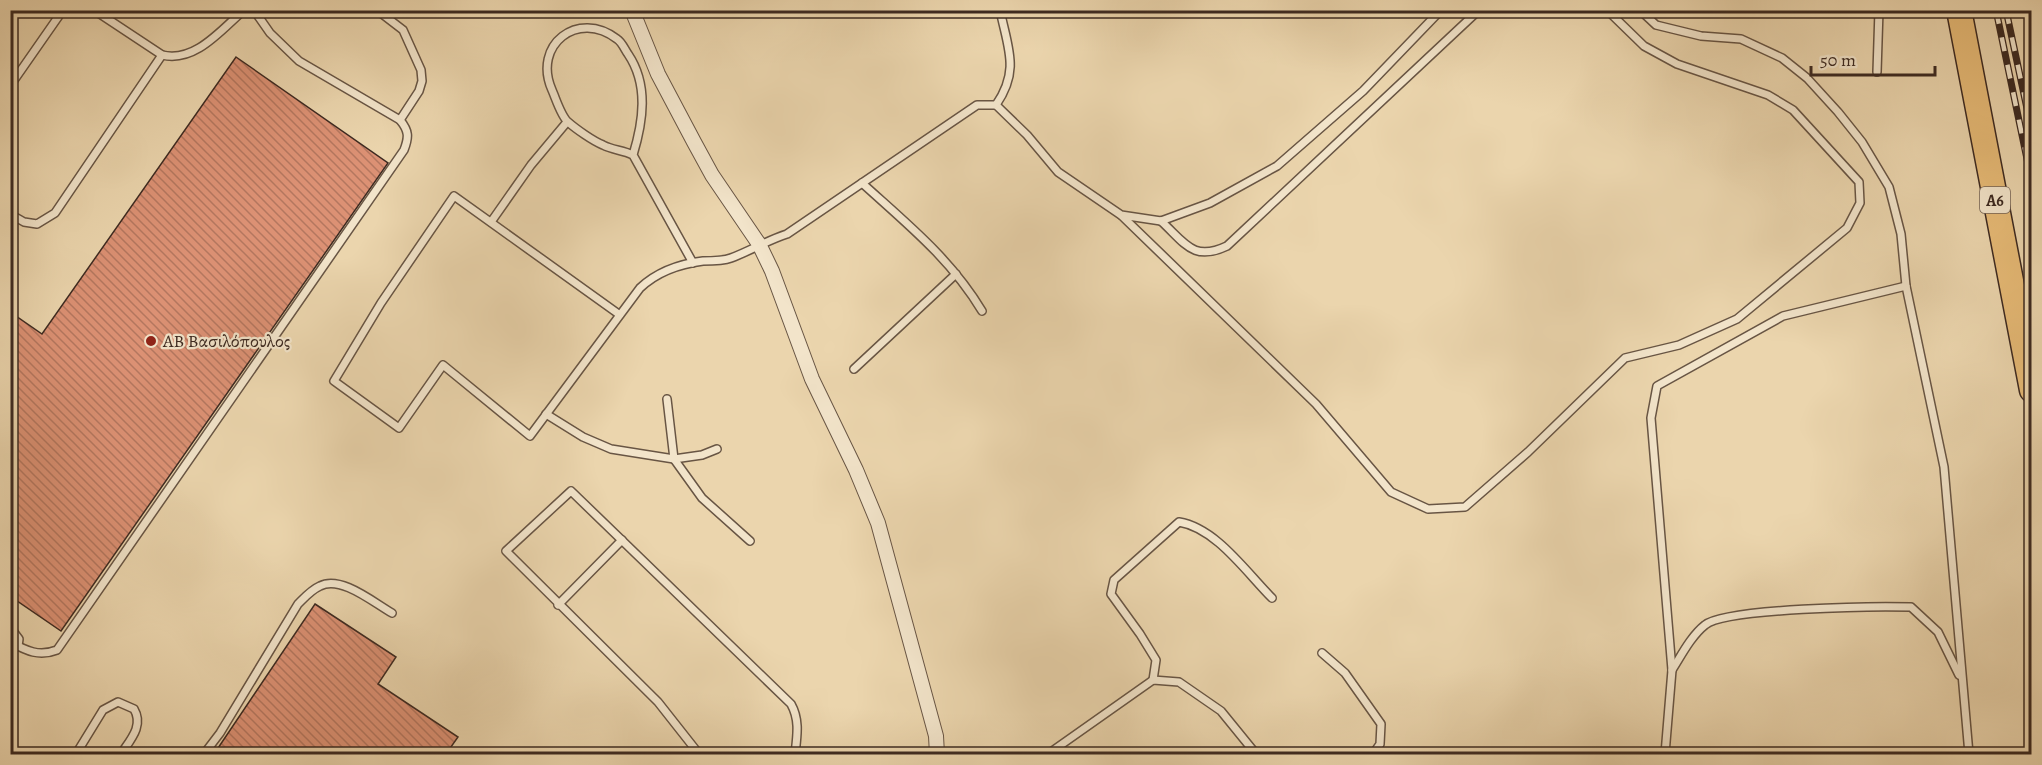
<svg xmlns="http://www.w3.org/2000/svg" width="2042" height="765" font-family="Alegreya,serif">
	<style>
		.building { fill: url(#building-back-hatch); stroke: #3d2a21; stroke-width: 1.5 }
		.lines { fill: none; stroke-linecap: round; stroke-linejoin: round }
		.lane-casing { stroke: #685544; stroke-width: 10 }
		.street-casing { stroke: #685544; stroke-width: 16 }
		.highway-casing { stroke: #3d2a21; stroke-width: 27 }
		.lane { stroke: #f2e4ca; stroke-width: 7 }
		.street { stroke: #f2e4ca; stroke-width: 14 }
		.highway { stroke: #e6ba76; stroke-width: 24 }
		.rail-casing { stroke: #3d2a21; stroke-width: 7 }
		.rail { stroke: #f2e4ca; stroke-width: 4.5; stroke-dasharray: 14; stroke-linecap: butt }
		.poi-dot { fill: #8f2418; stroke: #f2e4ca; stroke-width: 2 }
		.labels { text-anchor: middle; stroke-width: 4.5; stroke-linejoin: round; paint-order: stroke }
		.shield { fill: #f2e4ca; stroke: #736254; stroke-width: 1.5 }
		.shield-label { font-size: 16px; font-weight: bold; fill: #3d2a21 }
		.poi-label { font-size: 18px; fill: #3d2a21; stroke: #f2e4ca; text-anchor: start }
	</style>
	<defs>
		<pattern id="building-back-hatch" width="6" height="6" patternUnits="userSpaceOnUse" patternTransform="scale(1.5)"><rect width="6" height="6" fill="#dc9174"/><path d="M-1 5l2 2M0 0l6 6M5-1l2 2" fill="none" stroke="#b4775f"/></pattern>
	</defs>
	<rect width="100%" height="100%" fill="#ebd5ad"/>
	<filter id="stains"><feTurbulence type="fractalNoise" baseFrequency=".00333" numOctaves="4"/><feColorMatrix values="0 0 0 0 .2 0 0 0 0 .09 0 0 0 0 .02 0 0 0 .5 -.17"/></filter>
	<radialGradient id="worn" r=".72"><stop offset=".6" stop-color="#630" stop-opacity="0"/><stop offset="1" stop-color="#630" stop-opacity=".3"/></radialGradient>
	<!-- building -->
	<g class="building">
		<path d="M236 57 388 163 61 631 10 596V312L42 334Z"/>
		<path d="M315 604 396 657 378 684 458 737 446 754H214Z"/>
	</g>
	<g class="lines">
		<defs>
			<g id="lane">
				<path d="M94 10 162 55C195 63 221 30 244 10"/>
				<path d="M377 10 403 30 421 70 422 81 419 91 400 120"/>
				<path d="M1640 10 1656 25 1701 36 1741 39 1782 58 1807 78 1838 112 1862 142 1889 187 1901 234 1906 286 1944 467 1969 754"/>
				<path d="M1877 72 1879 10"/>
				<path d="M10 86 63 10"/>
				<path d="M996 105C1020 70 1008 49 1000 10"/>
				<path d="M633 155C643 122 649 85 628 54 625 50 622 42 617 39 578 9 532 45 552 90 556 99 561 116 568 122 576 129 593 141 603 145 612 150 623 150 633 155L693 263"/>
				<path d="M862 183C907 224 950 258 982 311"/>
				<path d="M10 214 24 222 37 224 55 213 162 55"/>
				<path d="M1122 216 1316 404 1391 492 1428 509 1465 507 1528 452 1625 358 1679 345 1737 319 1847 228 1860 203 1859 182 1793 110 1768 95 1677 64 1644 46 1607 10"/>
				<path d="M1161 221C1185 243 1193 262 1227 246L1479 10"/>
				<path d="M491 222 531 165 567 122"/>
				<path d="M620 315 454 196 381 303 334 381 399 428 443 365 530 436 640 288C658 271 679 264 703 261 712 261 723 261 731 258 750 251 768 240 787 234L977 105H996L1027 135 1058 172 1121 215 1161 221 1210 203 1277 166 1363 91 1441 10"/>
				<path d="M854 369 956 274"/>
				<path d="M667 399 674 459 702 498 750 541"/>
				<path d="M546 414 583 437 611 449 674 459 702 455 717 449"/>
				<path d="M558 605 622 540"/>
				<path d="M10 627 19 639 18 646"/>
				<path d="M10 642C27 651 39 657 57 650L404 150C409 137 409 131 400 120L299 61 270 33 254 10"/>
				<path d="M1322 653 1345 673 1381 724 1380 744 1373 754"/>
				<path d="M1672 670C1681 656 1691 636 1705 625 1725 608 1877 606 1911 607L1938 632 1959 675"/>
				<path d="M1153 680 1156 660 1140 634 1111 594 1114 580 1179 522C1216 528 1246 572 1272 598"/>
				<path d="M76 754 103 710 118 702 134 709C144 726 130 740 121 754"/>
				<path d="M204 754 220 733 298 604C305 597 311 590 320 586 341 575 374 603 392 613"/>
				<path d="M699 754 658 702 506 551 571 491 791 704C800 720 797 736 795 754"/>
				<path d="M1048 754 1153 680 1179 682 1221 711 1256 754"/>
				<path d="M1665 754 1672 670 1651 418 1657 386 1783 316 1906 286"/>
			</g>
			<path id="street" d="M632 10 658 74 694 142 712 175 759 244 772 271 812 379 856 470 878 523 936 736 937 754"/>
			<path id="highway" d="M1959 10 2032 390"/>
		</defs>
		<!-- lane casing -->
		<use href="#lane" class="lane-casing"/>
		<!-- street casing -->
		<use href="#street" class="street-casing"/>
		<!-- highway casing -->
		<use href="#highway" class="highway-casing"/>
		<!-- lane -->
		<use href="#lane" class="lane"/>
		<!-- street -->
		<use href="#street" class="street"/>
		<!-- highway -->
		<use href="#highway" class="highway"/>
		<defs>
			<g id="rail">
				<path d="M1996 10 2032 183"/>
				<path d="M2006 10 2032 132"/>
			</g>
		</defs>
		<!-- rail casing -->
		<use href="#rail" class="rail-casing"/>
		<!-- rail -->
		<use href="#rail" class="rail"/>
	</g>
	<!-- markers -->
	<circle class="poi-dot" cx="151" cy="341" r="6"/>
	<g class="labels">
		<!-- shield labels -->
		<rect class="shield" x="1980" y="187" width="30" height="26" rx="4.5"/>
		<g class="shield-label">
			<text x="1995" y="206">Α6</text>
		</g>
		<!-- poi labels -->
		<g class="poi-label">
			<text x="163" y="347">ΑΒ Βασιλόπουλος</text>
		</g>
	</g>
	<!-- margin -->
	<rect width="2042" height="765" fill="none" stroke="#ebd5ad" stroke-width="36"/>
	<rect x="12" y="12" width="2018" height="741" fill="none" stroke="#3d2a21" stroke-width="3"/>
	<rect x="18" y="18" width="2006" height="729" fill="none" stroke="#3d2a21" stroke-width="1.5"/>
	<!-- scale -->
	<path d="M1811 66v9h124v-9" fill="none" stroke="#3d2a21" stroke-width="3"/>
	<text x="1820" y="66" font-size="18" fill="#3d2a21" stroke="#f2e4ca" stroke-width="4.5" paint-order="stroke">50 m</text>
	<rect width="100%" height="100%" filter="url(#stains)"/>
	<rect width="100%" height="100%" fill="url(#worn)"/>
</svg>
